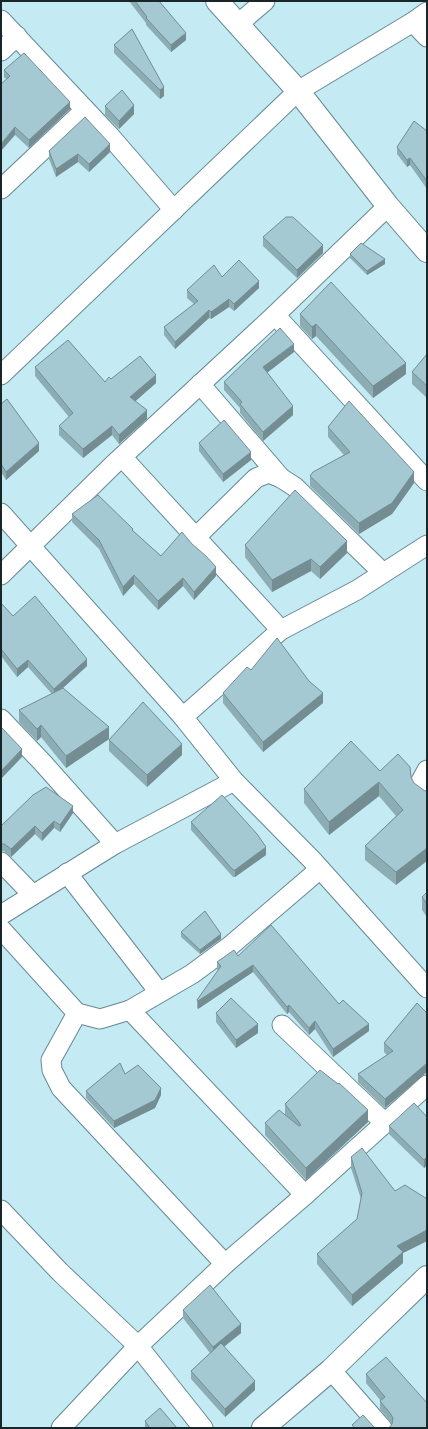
<svg xmlns="http://www.w3.org/2000/svg" width="428" height="1429" font-family="'Public Sans',sans-serif">
	<style>
		.lines { fill: none; stroke-linecap: round; stroke-linejoin: round }
		.street-casing { stroke: #668991; stroke-width: 21 }
		.secondary-casing { stroke: #668991; stroke-width: 24 }
		.street { stroke: #fff; stroke-width: 19 }
		.secondary { stroke: #fff; stroke-width: 22 }
		.wall { fill: #8dadb5 }
		.shaded-wall { fill: #738d93 }
		.building { fill: #a4c9d2; stroke: #738d93 }
	</style>
	<rect width="100%" height="100%" fill="#c4eaf3"/>
	<g class="lines">
		<defs>
			<g id="street">
				<path d="M1 20 110 136 174 210"/>
				<path d="M413 22 427 37"/>
				<path d="M238 24 265 1"/>
				<path d="M1 51 17 36"/>
				<path d="M1 189 85 110"/>
				<path d="M275 315 427 481"/>
				<path d="M1 375 298 91 413 22 427 12"/>
				<path d="M200 384 281 478"/>
				<path d="M122 457 281 630"/>
				<path d="M1 513 183 717 234 781 314 862 427 988"/>
				<path d="M196 537 256 478 269 473 281 478 295 487 383 573"/>
				<path d="M1 575 113 465 275 315 388 206"/>
				<path d="M183 717 281 630 357 590 427 545"/>
				<path d="M1 719 42 762 115 844"/>
				<path d="M427 770 421 781 422 789 427 794"/>
				<path d="M1 862 33 895"/>
				<path d="M67 873 159 992"/>
				<path d="M1 915 115 844 234 781"/>
				<path d="M1 929 77 1013 100 1019 130 1010 192 974 230 946 320 869"/>
				<path d="M130 1010 305 1195"/>
				<path d="M77 1013 51 1060 52 1070 61 1088 225 1264"/>
				<path d="M282 1025 385 1123"/>
				<path d="M1 1210 60 1272 138 1346 203 1428"/>
				<path d="M331 1370 382 1428"/>
				<path d="M61 1428 138 1346 225 1264 305 1195 427 1085"/>
			</g>
			<g id="secondary">
				<path d="M217 1 298 91 388 206 427 251"/>
				<path d="M263 1428 331 1370 427 1277"/>
			</g>
		</defs>
		<!-- street casing -->
		<use href="#street" class="street-casing"/>
		<!-- secondary casing -->
		<use href="#secondary" class="secondary-casing"/>
		<!-- street -->
		<use href="#street" class="street"/>
		<!-- secondary -->
		<use href="#secondary" class="secondary"/>
	</g>
	<!-- wall -->
	<g class="wall">
		<path d="M129 1H159L186 40 171 52 146 25V23Z"/>
		<path d="M132 29 164 96 160 99 114 53V45Z"/>
		<path d="M4 70 70 109 29 148 15 135 6 79 4 77Z"/>
		<path d="M105 106 134 114 119 129 105 115Z"/>
		<path d="M427 131V189L410 165 407 167 397 154V147Z"/>
		<path d="M49 151 110 152 89 172 78 162 56 177 49 159Z"/>
		<path d="M263 237 323 253 297 278 263 246Z"/>
		<path d="M350 254 385 264 367 275 350 258Z"/>
		<path d="M222 277 259 288 234 311 229 307 211 319 209 318 175 349 164 335V327L194 304 187 298V290Z"/>
		<path d="M300 314 406 374 373 398 316 336 312 339 300 326Z"/>
		<path d="M294 352 267 372 293 415 263 441 240 413V408L224 390V382Z"/>
		<path d="M427 354V398L412 384V372Z"/>
		<path d="M35 367 105 382 111 379 156 383 135 401 147 419 119 444 112 435 83 458 59 435V426L69 417 35 376Z"/>
		<path d="M1 404 39 451 6 480 1 472Z"/>
		<path d="M328 427 414 483 392 514 359 534 310 486V476L344 455 328 437Z"/>
		<path d="M199 443 251 460 223 482 199 451Z"/>
		<path d="M72 514 133 531 161 556 216 576 194 600 183 586 158 610 134 584 123 596 99 549 72 522Z"/>
		<path d="M245 545 347 553 320 579 311 571 272 592 245 557Z"/>
		<path d="M1 603 13 616 87 666 63 688 109 739 66 768 41 737 37 741 19 722V710L52 694 28 667 17 677 1 656Z"/>
		<path d="M251 670 323 703 263 752 223 703V693Z"/>
		<path d="M109 740 182 755 147 787 109 751Z"/>
		<path d="M410 767 396 885 365 860V846L396 816 379 796 329 835 304 803V789L380 771Z"/>
		<path d="M73 813 60 832 54 828 42 841 35 834 11 857 4 851H1V826Z"/>
		<path d="M191 822 266 855 235 877H233L191 830Z"/>
		<path d="M427 892V917L422 910V897Z"/>
		<path d="M181 932 221 939 200 954 181 937Z"/>
		<path d="M238 956 339 1004 369 1031 333 1057 315 1029 309 1035 289 1012 287 1014 253 972 198 1009 197 1008V1000L218 971 217 969V962Z"/>
		<path d="M417 1003 385 1108 358 1082V1074L387 1055 384 1052V1043Z"/>
		<path d="M216 1013 258 1033 236 1048 216 1022Z"/>
		<path d="M125 1074 161 1095 155 1108 114 1128 86 1098V1091Z"/>
		<path d="M285 1104 368 1122 306 1180 265 1135V1123L285 1115Z"/>
		<path d="M427 1117 424 1168 389 1134V1126Z"/>
		<path d="M351 1157 395 1191 427 1199V1241L403 1253V1263L352 1306 317 1264V1254L357 1219 361 1199 351 1168Z"/>
		<path d="M183 1310 241 1333 224 1347 255 1390 225 1417 191 1379V1371L210 1353 183 1318Z"/>
		<path d="M366 1374 427 1403 392 1424 390 1421 380 1409V1401H381L366 1383Z"/>
		<path d="M145 1421 177 1428H145Z"/>
	</g>
	<!-- shaded-wall -->
	<g class="shaded-wall">
		<path d="M186 33V40L171 52V45Z"/>
		<path d="M164 87V96L160 99V90Z"/>
		<path d="M70 102V109L29 148V140Z"/>
		<path d="M134 105V114L119 129V121Z"/>
		<path d="M15 127V135L1 151V144Z"/>
		<path d="M110 144V152L89 172V164Z"/>
		<path d="M78 154V162L56 177V169Z"/>
		<path d="M410 158V165L407 167V160Z"/>
		<path d="M323 245V253L297 278V270Z"/>
		<path d="M385 259V264L367 275V271Z"/>
		<path d="M259 281V288L234 311V304Z"/>
		<path d="M229 299V307L211 319V312Z"/>
		<path d="M209 310V318L175 349V342Z"/>
		<path d="M316 324V336L312 339V327Z"/>
		<path d="M294 344V352L263 376V367Z"/>
		<path d="M406 363V374L373 398V386Z"/>
		<path d="M156 375V383L130 406V397Z"/>
		<path d="M293 406V415L263 441V432Z"/>
		<path d="M147 410V419L119 444V435Z"/>
		<path d="M112 426V435L83 458V449Z"/>
		<path d="M39 443V451L6 480V472Z"/>
		<path d="M251 452V460L223 482V474Z"/>
		<path d="M414 472V483L392 514 359 534V523Z"/>
		<path d="M347 541V553L320 579V567Z"/>
		<path d="M311 559V571L272 592V580Z"/>
		<path d="M216 567V576L194 600V592Z"/>
		<path d="M134 575V584L123 596V587Z"/>
		<path d="M183 578V586L158 610V601Z"/>
		<path d="M87 659V666L54 696V689Z"/>
		<path d="M28 660V667L17 677V669Z"/>
		<path d="M323 693V703L263 752V742Z"/>
		<path d="M41 725V737L37 741V729Z"/>
		<path d="M109 727V739L66 768V756Z"/>
		<path d="M182 744V755L147 787V775Z"/>
		<path d="M22 749V757L1 779V771Z"/>
		<path d="M379 782V796L329 835V822Z"/>
		<path d="M73 806V813L60 832V825Z"/>
		<path d="M54 821V828L42 841V833Z"/>
		<path d="M35 826V834L11 857V849Z"/>
		<path d="M266 847V855L235 877V870Z"/>
		<path d="M427 848V861L396 885V872Z"/>
		<path d="M221 934V939L200 954V950Z"/>
		<path d="M253 965V972L198 1009V1001Z"/>
		<path d="M289 1005V1012L287 1014V1007Z"/>
		<path d="M315 1021V1029L309 1035V1028Z"/>
		<path d="M258 1024V1033L236 1048V1040Z"/>
		<path d="M369 1024V1031L333 1057V1049Z"/>
		<path d="M427 1063V1072L385 1108V1099Z"/>
		<path d="M161 1088V1095L155 1108 114 1128V1121Z"/>
		<path d="M368 1110V1122L306 1180V1168Z"/>
		<path d="M427 1157V1166L424 1168V1160Z"/>
		<path d="M427 1230V1241L403 1253V1263L352 1306V1295L397 1246Z"/>
		<path d="M241 1324V1333L213 1355V1347Z"/>
		<path d="M255 1381V1390L225 1417V1409Z"/>
	</g>
	<!-- building -->
	<g class="building">
		<path d="M135 1H159L186 33 171 45 146 18 147 17Z"/>
		<path d="M132 29 164 87 160 90 114 45Z"/>
		<path d="M24 53 70 102 29 140 15 127 1 144V84L10 76 4 70Z"/>
		<path d="M122 90 134 105 119 121 105 106Z"/>
		<path d="M85 117 110 144 89 164 78 154 56 169 49 151Z"/>
		<path d="M414 121 427 131V181L410 158 407 160 397 147Z"/>
		<path d="M286 217H293L323 245 297 270 263 237Z"/>
		<path d="M361 243 385 259 367 271 350 254Z"/>
		<path d="M239 260 259 281 234 304 229 299 211 312 209 310 175 342 164 327 198 301 187 290 214 265 222 277Z"/>
		<path d="M331 282 406 363 373 386 316 324 312 327 300 314Z"/>
		<path d="M280 328 294 344 263 367 293 406 263 432 240 404 242 402 224 382Z"/>
		<path d="M68 340 105 382 109 377 111 379 140 356 156 375 130 397 147 410 119 435 112 426 83 449 59 426 73 413 35 367Z"/>
		<path d="M427 354V386L412 372Z"/>
		<path d="M7 399 39 443 6 472 1 464V404Z"/>
		<path d="M349 401 414 472 392 503 359 523 310 476 313 472 350 452 328 427Z"/>
		<path d="M224 420 251 452 223 474 199 443Z"/>
		<path d="M295 490 347 541 320 567 311 559 272 580 245 545Z"/>
		<path d="M98 495 133 529 132 530 161 556 182 532 192 544 206 556 216 567 194 592 183 578 158 601 134 575 123 587 99 540 72 514Z"/>
		<path d="M35 596 87 659 54 689 28 660 17 669 1 649V603L13 616Z"/>
		<path d="M277 638 309 681 323 693 263 742 223 693 247 667 251 670Z"/>
		<path d="M63 688 109 727 66 756 41 725 37 729 19 710Z"/>
		<path d="M143 702 182 744 147 775 109 740Z"/>
		<path d="M1 727 22 749 1 771Z"/>
		<path d="M351 741 380 771 398 754 410 767 411 777 414 783 425 791 427 790V848L396 872 365 846 403 810 379 782 329 822 304 789Z"/>
		<path d="M46 787 73 806 60 825 54 821 42 833 35 826 11 849 4 844H1V826L33 795Z"/>
		<path d="M222 795 257 834 266 847 235 870H233L191 822Z"/>
		<path d="M427 892V904L422 897Z"/>
		<path d="M205 911 221 934 200 950 181 932Z"/>
		<path d="M271 925 339 1004 343 1000 369 1024 333 1049 315 1021 309 1028 289 1005 287 1007 253 965 198 1001 197 1000 221 966 217 962 234 950 238 956Z"/>
		<path d="M231 998 258 1024 236 1040 216 1013Z"/>
		<path d="M417 1003 427 1013V1063L385 1099 358 1074 393 1051 384 1043Z"/>
		<path d="M120 1063 125 1074 138 1065 161 1088 155 1100 114 1121 86 1091Z"/>
		<path d="M320 1070 338 1084 339 1083 368 1110 306 1168 265 1123 279 1110 299 1126 301 1125 285 1104Z"/>
		<path d="M414 1103 427 1117V1157L424 1160 389 1126Z"/>
		<path d="M362 1148 395 1191 405 1185 427 1199V1230L397 1246 403 1252 352 1295 317 1254 357 1219 362 1193 351 1157Z"/>
		<path d="M210 1285 241 1324 213 1347 183 1310Z"/>
		<path d="M221 1343 255 1381 225 1409 191 1371Z"/>
		<path d="M386 1357 427 1403V1428H389L392 1424 393 1418 390 1413 380 1401 385 1397 366 1374Z"/>
		<path d="M160 1408 177 1428H150L145 1421Z"/>
		<path d="M363 1415 374 1427 375 1428H355L352 1425Z"/>
	</g>
	<!-- border -->
	<rect width="428" height="1429" fill="none" stroke="#18262a" stroke-width="4"/>
</svg>
